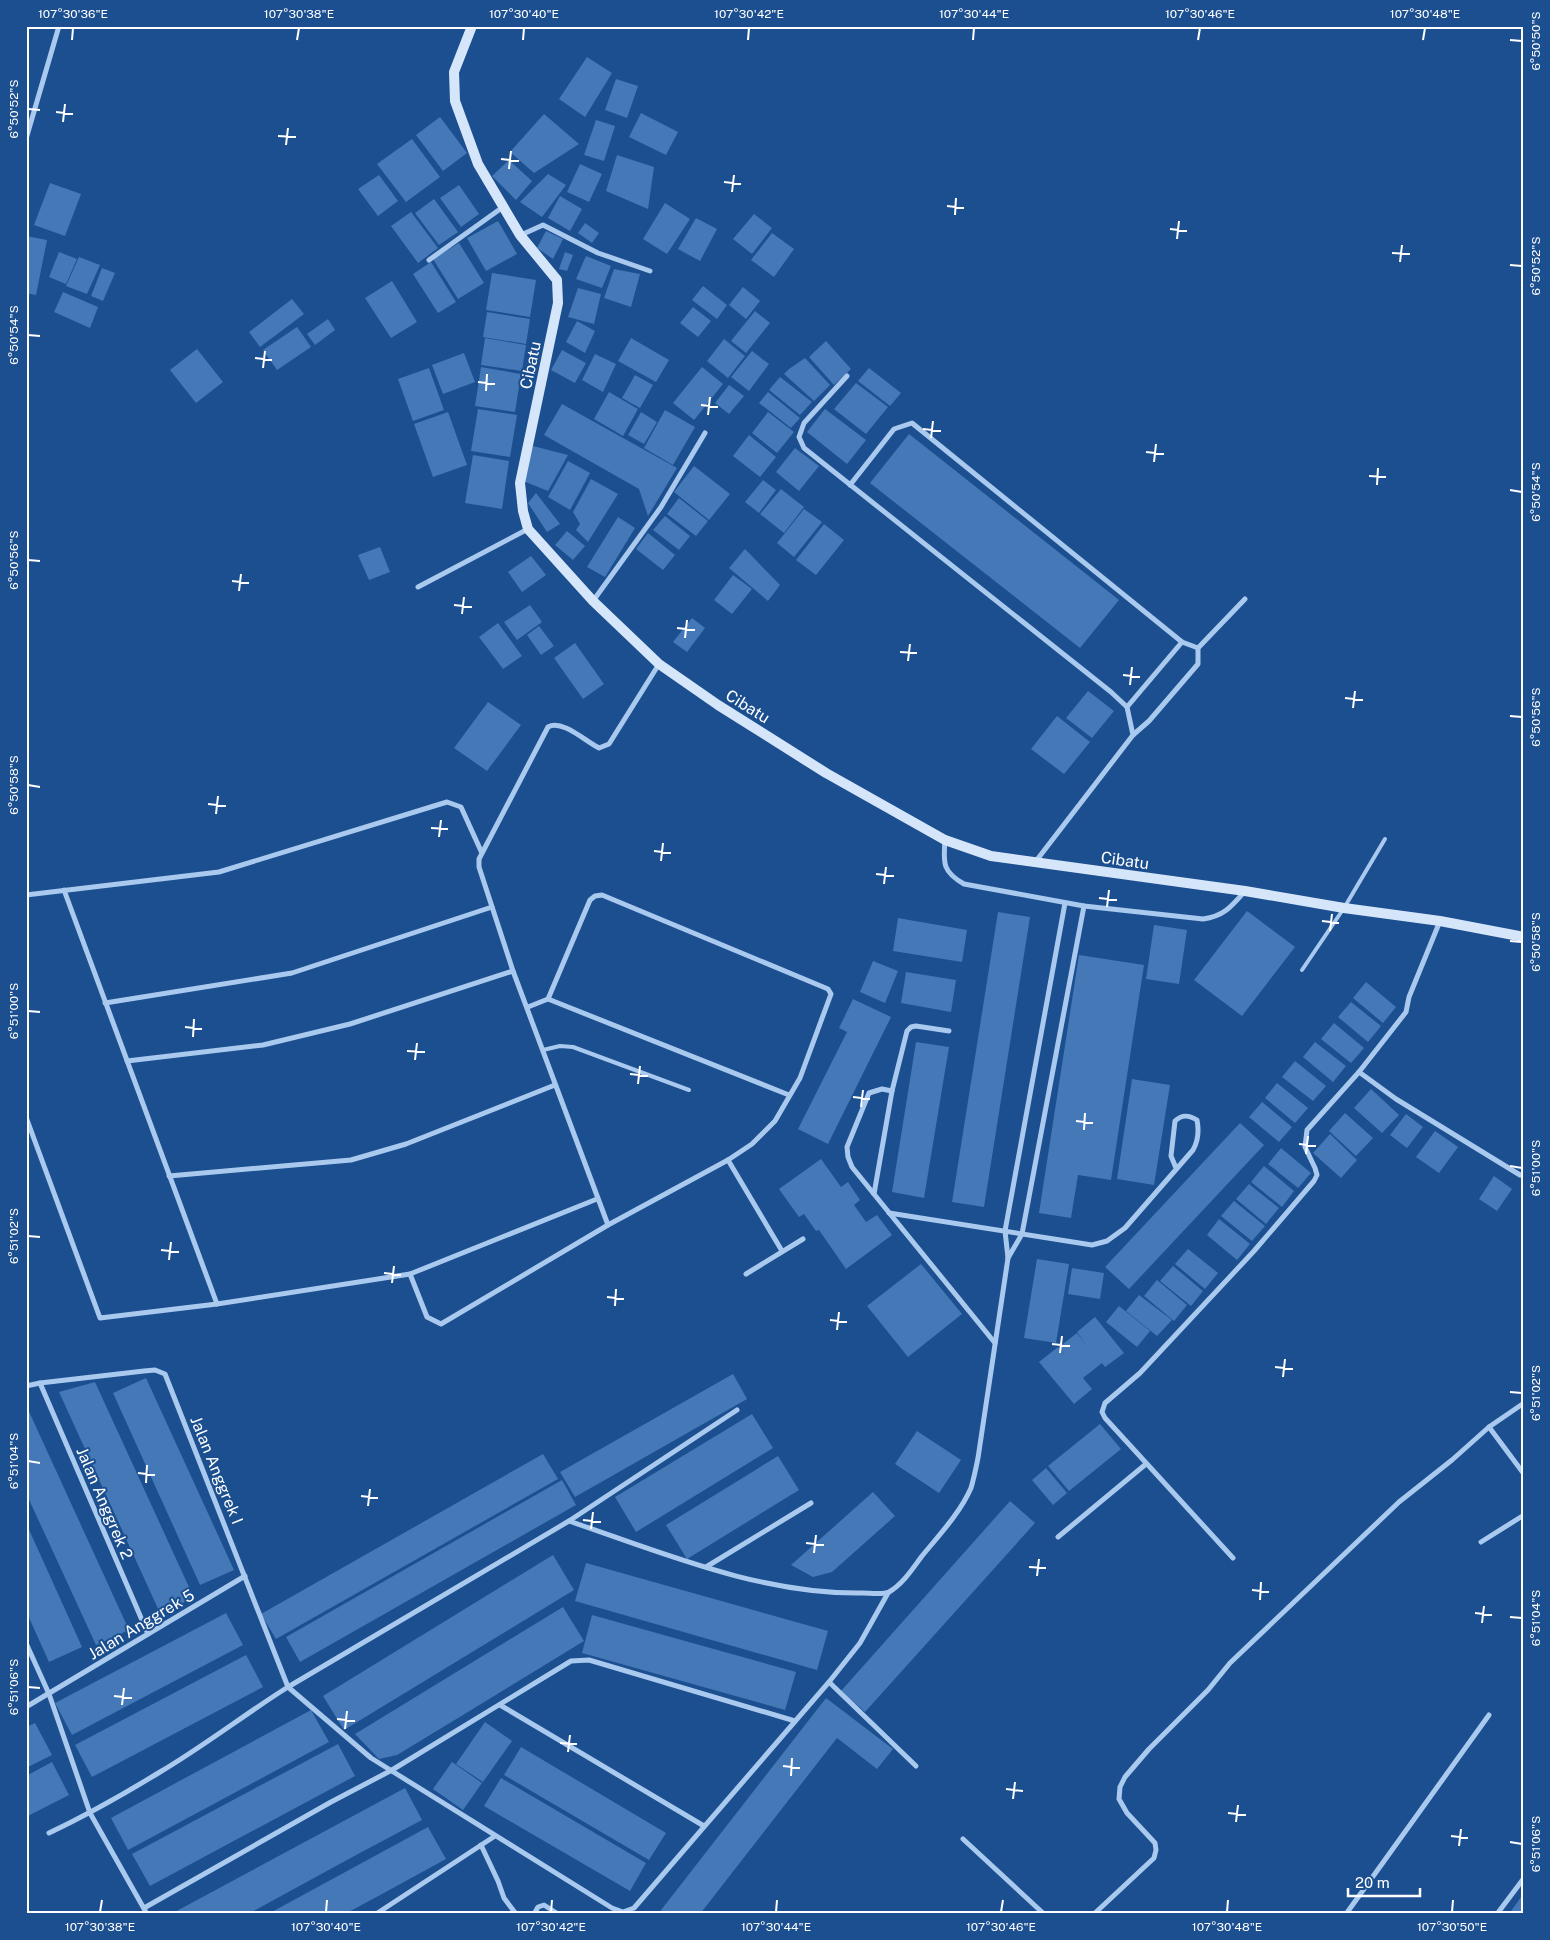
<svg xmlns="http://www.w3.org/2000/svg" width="1550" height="1940" font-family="'Public Sans',sans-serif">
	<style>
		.building { fill: #4478b7 }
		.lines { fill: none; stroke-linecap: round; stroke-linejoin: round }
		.lane { stroke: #a9c9ee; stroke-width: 4 }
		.street { stroke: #a9c9ee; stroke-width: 5 }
		.secondary { stroke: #d6e6fa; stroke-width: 10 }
		.ticks { fill: none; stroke: #fff; stroke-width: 2 }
		.labels { text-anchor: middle; stroke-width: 4; stroke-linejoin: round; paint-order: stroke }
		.street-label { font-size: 16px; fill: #fff; stroke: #1b4f8f }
		.neatline { fill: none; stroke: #fff; stroke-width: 2 }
		.ticks-label { font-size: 12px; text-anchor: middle; fill: #fff }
	</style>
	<rect width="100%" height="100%" fill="#1b4f8f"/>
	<!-- building -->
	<g class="building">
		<path d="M587 57 612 73 585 117 559 99Z"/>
		<path d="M616 79 638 86 627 118 605 110Z"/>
		<path d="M641 113 678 132 666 155 629 137Z"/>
		<path d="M544 114 579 144 534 173 510 152Z"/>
		<path d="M440 117 467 153 443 171 416 135Z"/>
		<path d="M596 120 615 126 604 161 584 155Z"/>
		<path d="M412 139 440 177 406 202 377 164Z"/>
		<path d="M617 155 654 167 648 209 606 191Z"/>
		<path d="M509 160 532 181 516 200 492 176Z"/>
		<path d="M580 164 602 174 589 202 567 192Z"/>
		<path d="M548 174 566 185 542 217 520 202Z"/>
		<path d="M379 175 398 201 378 216 358 189Z"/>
		<path d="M50 183 81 194 65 236 34 225Z"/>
		<path d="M459 185 479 214 461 227 440 198Z"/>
		<path d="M560 196 582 209 570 231 548 218Z"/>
		<path d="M434 199 458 232 439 245 415 213Z"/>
		<path d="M665 203 690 219 667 254 643 239Z"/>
		<path d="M411 212 438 248 418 263 391 226Z"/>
		<path d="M754 214 772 228 752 254 733 239Z"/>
		<path d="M696 218 717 229 700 261 678 249Z"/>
		<path d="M498 221 517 254 486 271 467 238Z"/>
		<path d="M585 223 599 233 592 243 578 233Z"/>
		<path d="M546 231 563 239 553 259 537 248Z"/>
		<path d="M772 233 794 249 774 277 751 260Z"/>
		<path d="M26 236 47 240 36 295 26 293Z"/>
		<path d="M459 243 484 283 458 299 433 259Z"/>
		<path d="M59 252 77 259 66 284 49 277Z"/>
		<path d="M565 252 573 255 567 271 559 269Z"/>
		<path d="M586 256 611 266 602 288 576 279Z"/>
		<path d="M79 257 100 265 87 294 66 286Z"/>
		<path d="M431 262 456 302 438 313 413 274Z"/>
		<path d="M102 268 115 273 103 301 91 296Z"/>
		<path d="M614 269 640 274 631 307 604 298Z"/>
		<path d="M492 273 536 280 530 317 486 310Z"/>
		<path d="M392 281 417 322 391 338 365 298Z"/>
		<path d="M703 286 727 305 717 319 692 300Z"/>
		<path d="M743 287 760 301 746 319 729 305Z"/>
		<path d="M578 288 601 294 594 324 568 317Z"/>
		<path d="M63 292 98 307 90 328 54 312Z"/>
		<path d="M292 299 304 314 260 347 249 332Z"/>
		<path d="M693 307 711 321 698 337 680 323Z"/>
		<path d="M755 311 770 323 746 353 731 341Z"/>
		<path d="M487 312 530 319 526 344 483 337Z"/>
		<path d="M328 319 335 330 315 345 307 334Z"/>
		<path d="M577 321 595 331 585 353 566 342Z"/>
		<path d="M297 327 311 347 277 370 263 350Z"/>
		<path d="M485 338 526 345 522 371 481 365Z"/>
		<path d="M631 338 669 360 656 382 618 361Z"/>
		<path d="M724 339 745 356 728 378 707 361Z"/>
		<path d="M826 341 851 369 834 385 809 357Z"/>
		<path d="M197 349 223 382 196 403 170 370Z"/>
		<path d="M562 350 586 363 575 383 551 370Z"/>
		<path d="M752 351 769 364 749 391 731 377Z"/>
		<path d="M464 353 475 382 443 394 432 365Z"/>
		<path d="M595 354 616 364 603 392 582 380Z"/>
		<path d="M805 358 830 385 814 401 784 374 789 369Z"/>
		<path d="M481 367 521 374 515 412 475 406Z"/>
		<path d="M702 367 723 384 694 420 673 403Z"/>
		<path d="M429 368 444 410 413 421 398 379Z"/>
		<path d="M869 368 901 393 890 406 858 381Z"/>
		<path d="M635 375 653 385 640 408 622 398Z"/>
		<path d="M780 377 812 402 800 415 769 390Z"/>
		<path d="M856 383 888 407 866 434 834 409Z"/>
		<path d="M729 385 744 396 729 414 715 403Z"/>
		<path d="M609 392 638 409 623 436 594 419Z"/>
		<path d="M768 392 800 418 791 428 759 403Z"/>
		<path d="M562 404 677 468 648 516 639 489 544 435Z"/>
		<path d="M478 409 517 415 510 457 471 451Z"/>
		<path d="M825 409 866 440 847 464 807 432Z"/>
		<path d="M665 410 695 427 673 465 644 448Z"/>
		<path d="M448 412 467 465 433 477 414 424Z"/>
		<path d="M641 412 657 422 644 444 628 435Z"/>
		<path d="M768 412 794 432 777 453 752 433Z"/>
		<path d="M909 434 1119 600 1080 648 870 483Z"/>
		<path d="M749 435 776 457 760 477 733 456Z"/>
		<path d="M533 446 568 455 548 491 523 481Z"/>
		<path d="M795 448 819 466 799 491 776 472Z"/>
		<path d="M473 455 509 461 502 509 465 503Z"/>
		<path d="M568 461 590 473 570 510 548 497Z"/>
		<path d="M694 466 730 494 709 520 674 492Z"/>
		<path d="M591 479 618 494 588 542 576 530 580 524 573 512Z"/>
		<path d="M763 480 776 490 759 513 745 502Z"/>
		<path d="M781 489 804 507 784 533 760 514Z"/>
		<path d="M536 493 560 524 547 532 528 503Z"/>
		<path d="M679 498 708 521 696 536 667 514Z"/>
		<path d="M804 509 822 522 794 557 777 543Z"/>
		<path d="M665 516 690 536 679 550 653 530Z"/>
		<path d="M618 517 635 528 605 577 587 567Z"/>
		<path d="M824 524 844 540 816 575 796 560Z"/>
		<path d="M567 531 585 546 573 560 555 545Z"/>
		<path d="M648 533 675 555 663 570 636 549Z"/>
		<path d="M380 547 390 572 369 580 358 555Z"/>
		<path d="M745 549 780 585 768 601 729 568Z"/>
		<path d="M531 556 546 575 522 592 508 572Z"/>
		<path d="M733 575 752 589 732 614 714 600Z"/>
		<path d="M530 605 542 622 517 640 504 622Z"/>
		<path d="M692 618 705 628 687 652 673 642Z"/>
		<path d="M498 623 522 656 503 669 479 637Z"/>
		<path d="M539 626 554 646 541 655 527 635Z"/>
		<path d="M575 643 604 684 583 699 554 658Z"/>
		<path d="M1088 691 1114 711 1092 738 1066 718Z"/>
		<path d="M488 702 521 725 487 771 454 748Z"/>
		<path d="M1057 716 1090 742 1064 774 1031 749Z"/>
		<path d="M1247 911 1295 947 1242 1016 1194 980Z"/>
		<path d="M998 912 1030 917 984 1207 952 1202Z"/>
		<path d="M898 918 967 930 962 962 893 951Z"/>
		<path d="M1154 925 1187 930 1179 984 1146 979Z"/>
		<path d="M1079 955 1144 965 1111 1180 1078 1175 1071 1218 1039 1213Z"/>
		<path d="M873 961 898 971 885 1003 860 992Z"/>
		<path d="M906 972 956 980 951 1012 901 1003Z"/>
		<path d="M1366 982 1396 1007 1383 1023 1353 998Z"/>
		<path d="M853 999 891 1017 828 1144 798 1129 847 1032 839 1028Z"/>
		<path d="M1351 1002 1381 1026 1368 1042 1338 1017Z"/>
		<path d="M1334 1023 1364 1048 1351 1063 1321 1039Z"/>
		<path d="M916 1042 949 1047 924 1198 892 1192Z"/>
		<path d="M1315 1042 1346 1066 1333 1082 1303 1057Z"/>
		<path d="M1295 1061 1326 1086 1313 1101 1282 1077Z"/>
		<path d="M1132 1079 1170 1085 1154 1185 1117 1179Z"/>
		<path d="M1277 1083 1308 1108 1295 1123 1265 1098Z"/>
		<path d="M1371 1089 1399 1115 1382 1133 1354 1108Z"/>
		<path d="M1262 1102 1292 1127 1279 1142 1249 1117Z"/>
		<path d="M1345 1113 1373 1138 1356 1156 1329 1131Z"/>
		<path d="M1406 1114 1423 1127 1407 1148 1390 1135Z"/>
		<path d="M1240 1123 1264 1145 1129 1289 1105 1267Z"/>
		<path d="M1435 1131 1458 1147 1439 1173 1416 1157Z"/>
		<path d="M1330 1134 1357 1160 1341 1178 1313 1153Z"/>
		<path d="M1281 1148 1311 1173 1298 1188 1268 1164Z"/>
		<path d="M821 1159 841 1187 848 1182 860 1200 854 1205 866 1222 877 1215 892 1235 846 1269 819 1230 816 1231 804 1214 799 1217 779 1189Z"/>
		<path d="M1264 1166 1294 1191 1282 1207 1251 1182Z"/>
		<path d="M1494 1176 1512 1189 1497 1211 1479 1199Z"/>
		<path d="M1249 1184 1279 1208 1266 1224 1236 1199Z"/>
		<path d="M1234 1201 1265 1226 1252 1241 1221 1216Z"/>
		<path d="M1219 1219 1250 1244 1237 1260 1207 1235Z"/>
		<path d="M1188 1249 1218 1273 1205 1289 1175 1264Z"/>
		<path d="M1037 1259 1069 1264 1056 1343 1024 1338Z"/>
		<path d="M921 1264 962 1314 908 1357 867 1306Z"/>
		<path d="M1173 1266 1203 1291 1191 1306 1160 1281Z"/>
		<path d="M1072 1268 1104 1273 1100 1299 1068 1294Z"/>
		<path d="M1157 1280 1187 1305 1174 1321 1144 1296Z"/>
		<path d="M1139 1295 1172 1320 1157 1336 1126 1311Z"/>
		<path d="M1119 1306 1150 1331 1137 1347 1106 1322Z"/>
		<path d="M1095 1317 1124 1353 1105 1367 1102 1363 1083 1378 1092 1389 1074 1404 1039 1362 1058 1347 1065 1356 1059 1347 1077 1333 1086 1345 1077 1332Z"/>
		<path d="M733 1374 747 1399 575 1497 560 1472Z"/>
		<path d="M146 1378 234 1570 200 1585 113 1393Z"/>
		<path d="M95 1382 194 1598 160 1613 59 1392Z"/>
		<path d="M26 1405 129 1630 96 1645 26 1493Z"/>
		<path d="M752 1414 773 1448 636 1532 615 1497Z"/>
		<path d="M1100 1424 1121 1449 1069 1491 1048 1466Z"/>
		<path d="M917 1431 961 1460 939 1493 895 1464Z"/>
		<path d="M543 1454 558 1479 276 1639 261 1614Z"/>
		<path d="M778 1456 799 1490 687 1559 666 1525Z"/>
		<path d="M1046 1468 1067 1493 1053 1505 1032 1480Z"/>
		<path d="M562 1480 576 1505 300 1662 286 1637Z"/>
		<path d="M873 1492 895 1516 832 1572 813 1577 791 1565Z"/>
		<path d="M1010 1501 1035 1523 865 1712 841 1691Z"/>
		<path d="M26 1523 82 1647 49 1662 26 1611Z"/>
		<path d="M553 1555 574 1590 344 1730 323 1696Z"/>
		<path d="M586 1563 828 1631 817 1670 575 1601Z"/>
		<path d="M563 1607 584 1641 463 1715 397 1755 379 1759 355 1734Z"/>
		<path d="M226 1613 243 1645 72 1735 55 1703Z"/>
		<path d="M592 1615 796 1672 785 1710 582 1653Z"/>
		<path d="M246 1655 263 1687 92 1777 75 1745Z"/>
		<path d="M826 1698 893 1749 877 1769 837 1738 700 1914H658Z"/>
		<path d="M311 1710 329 1742 128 1850 111 1818Z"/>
		<path d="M485 1722 512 1741 483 1782 456 1764Z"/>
		<path d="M35 1723 52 1755 26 1768V1727Z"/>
		<path d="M338 1744 355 1776 150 1886 132 1854Z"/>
		<path d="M521 1747 666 1833 649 1860 504 1775Z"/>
		<path d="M52 1762 69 1795 26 1817V1776Z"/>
		<path d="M452 1762 482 1783 463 1810 433 1789Z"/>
		<path d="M501 1778 646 1863 630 1891 484 1806Z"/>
		<path d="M405 1788 422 1820 358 1854 248 1914H171Z"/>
		<path d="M428 1827 446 1859 382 1894 345 1914H268Z"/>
		<path d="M1524 1893V1914H1509L1516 1904Z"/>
	</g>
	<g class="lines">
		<!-- lane -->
		<g class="lane">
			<path d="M1302 970 1344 908 1385 839"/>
			<path d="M543 1050 560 1046 573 1047 689 1090"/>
		</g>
		<!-- street -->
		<g class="street">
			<path d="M26 139 59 26"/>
			<path d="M521 235 543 225 598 253 650 271"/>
			<path d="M429 260 503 207"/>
			<path d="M847 376 804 423 799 437 804 448 1111 692 1127 707 1133 735"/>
			<path d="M850 485 894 429 912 423 1182 642 1198 648"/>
			<path d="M418 587 528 529"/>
			<path d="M593 601 661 507 705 433"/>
			<path d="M1127 707 1182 642"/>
			<path d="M945 840C943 864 943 872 964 884L1084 906 1203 919C1224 916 1231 907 1245 891"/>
			<path d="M1036 861 1133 735 1149 721 1198 664V648L1245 599"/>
			<path d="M64 890 217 1304"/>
			<path d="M26 895 219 872 447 802 461 807 481 851"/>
			<path d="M548 999 789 1095"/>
			<path d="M105 1003 292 973 492 907"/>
			<path d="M127 1061 263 1045 350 1024 513 971"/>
			<path d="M1359 1072 1396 1099 1520 1175"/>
			<path d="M892 1091 882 1089 869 1093 847 1147 848 1157 852 1167 995 1343"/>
			<path d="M26 1117 100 1318 217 1304 410 1274 597 1199"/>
			<path d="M728 1160 782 1251"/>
			<path d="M169 1176 351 1160 406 1144 555 1085"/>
			<path d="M874 1194 892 1091 907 1031 911 1027 916 1026 949 1031"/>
			<path d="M889 1213 1092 1245 1107 1241 1125 1228 1193 1150C1198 1141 1199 1130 1197 1120 1189 1115 1182 1114 1175 1121L1171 1156 1176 1168"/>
			<path d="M608 1225 513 971 479 867V859L548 727C562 719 585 741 599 748L609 744 659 664"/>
			<path d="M1008 1258 1022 1234 1084 906"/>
			<path d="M410 1274 427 1317 441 1324 608 1225 728 1160 752 1144 775 1121 800 1078 831 994 828 989 602 895 595 896 590 900 548 999 528 1007"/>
			<path d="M746 1274 803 1239"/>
			<path d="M40 1383 148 1634"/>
			<path d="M26 1386 40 1383 144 1371 155 1370 165 1374 288 1687 371 1758 612 1908 623 1912 634 1908 829 1682 860 1643 888 1593"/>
			<path d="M1489 1427 1524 1474"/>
			<path d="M569 1521C663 1553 762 1595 863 1593 870 1593 883 1595 889 1592 903 1584 913 1568 922 1556 940 1534 960 1513 971 1488 974 1478 976 1468 978 1458L1008 1258 1005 1231 1065 903"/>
			<path d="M1058 1537 1146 1464"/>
			<path d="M1481 1542 1524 1515"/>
			<path d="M1233 1558 1105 1418 1102 1412 1105 1403 1140 1373 1254 1251 1314 1181 1317 1175 1315 1168 1305 1147 1307 1130 1359 1072 1406 1012 1409 997 1440 921"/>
			<path d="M706 1567 811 1503"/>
			<path d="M26 1643 49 1694 90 1813 147 1914"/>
			<path d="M829 1682 916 1766"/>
			<path d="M500 1705 704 1826"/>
			<path d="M26 1707 245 1576"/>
			<path d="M49 1833C87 1815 124 1794 160 1772 204 1746 245 1714 288 1687L569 1521 737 1410"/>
			<path d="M963 1839 1044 1914"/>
			<path d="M481 1845 498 1881 504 1898 516 1914"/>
			<path d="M144 1908 331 1802 392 1770 571 1661 589 1660 795 1721"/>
			<path d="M376 1914 495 1836"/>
			<path d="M534 1914 538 1907 544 1905 558 1914"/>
			<path d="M1094 1914 1154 1858 1156 1850 1155 1843 1127 1813 1119 1799 1120 1787 1125 1777 1149 1749 1208 1690 1230 1663 1399 1502 1452 1460 1489 1427 1524 1403"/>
			<path d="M1346 1914 1489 1715"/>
			<path d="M1497 1914 1524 1878"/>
		</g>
		<!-- secondary -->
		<path class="secondary" d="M472 26 454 72 455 101 478 164 520 235 557 280 558 303 520 483 523 511 528 529 593 601 659 664 718 705 826 773 945 840 991 856 1245 891 1344 908 1440 921 1524 937"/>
	</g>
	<!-- ticks -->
	<path class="ticks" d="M72 40 73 28M297 40 299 28M523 40 524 28M748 40 749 28M973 40 974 28M1198 40 1200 28M1423 40 1425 28M1510 40 1522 41M28 109 40 110M56 112 73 114M63 122 65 104M278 136 296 137M286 145 288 128M501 159 519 161M509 169 511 151M724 182 741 184M732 192 734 175M947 206 964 208M955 215 956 198M1170 229 1187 231M1177 239 1179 221M1392 253 1410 254M1400 262 1402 245M1510 265 1522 266M28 335 40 336M255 358 272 360M263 368 265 351M478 382 495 384M486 391 487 374M701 405 718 407M708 415 710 397M923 429 941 431M931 438 933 421M1146 452 1164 454M1154 462 1156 444M1369 476 1386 477M1377 485 1378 468M1510 490 1522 492M28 560 40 561M232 581 249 583M239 591 241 574M454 605 472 607M462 614 464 597M677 628 695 630M685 638 687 620M900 652 917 653M908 661 910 644M1123 675 1140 677M1130 685 1132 667M1345 698 1363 700M1353 708 1355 691M1510 716 1522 717M28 785 40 787M208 804 226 806M216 814 218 796M431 828 448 829M439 837 441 820M654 851 671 853M661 861 663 843M876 874 894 876M884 884 886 867M1099 898 1117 900M1107 907 1109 890M1322 921 1339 923M1330 931 1332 914M1510 941 1522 942M28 1011 40 1012M185 1027 202 1029M193 1037 194 1019M407 1051 425 1052M415 1060 417 1043M630 1074 648 1076M638 1084 640 1066M853 1097 870 1099M861 1107 863 1090M1076 1121 1093 1123M1084 1130 1085 1113M1299 1144 1316 1146M1306 1154 1308 1136M1510 1166 1522 1168M28 1236 40 1237M161 1250 179 1252M169 1260 171 1242M384 1273 401 1275M392 1283 394 1266M607 1297 624 1299M615 1306 616 1289M830 1320 847 1322M837 1330 839 1312M1052 1344 1070 1346M1060 1353 1062 1336M1275 1367 1293 1369M1283 1377 1285 1359M1510 1392 1522 1393M28 1461 40 1463M138 1473 155 1475M146 1483 147 1465M361 1496 378 1498M368 1506 370 1489M583 1520 601 1522M591 1529 593 1512M806 1543 824 1545M814 1553 816 1535M1029 1567 1046 1568M1037 1576 1039 1559M1252 1590 1269 1592M1260 1600 1261 1582M1475 1613 1492 1615M1510 1617 1522 1618M1482 1623 1484 1606M28 1687 40 1688M114 1696 132 1698M122 1705 124 1688M337 1719 355 1721M345 1729 347 1711M560 1743 577 1744M568 1752 570 1735M783 1766 800 1768M791 1776 792 1758M1006 1789 1023 1791M1013 1799 1015 1782M1228 1813 1246 1815M1236 1822 1238 1805M1451 1836 1468 1838M1510 1842 1522 1844M1459 1846 1461 1829M100 1912 102 1900M326 1912 327 1900M551 1912 552 1900M776 1912 777 1900M1001 1912 1003 1900M1227 1912 1228 1900M1452 1912 1453 1900"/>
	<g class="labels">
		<!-- street labels -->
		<g class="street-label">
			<text transform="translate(530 365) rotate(-78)" y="6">Cibatu</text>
			<text transform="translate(748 706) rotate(32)" y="6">Cibatu</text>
			<text transform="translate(1125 860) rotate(8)" y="6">Cibatu</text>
			<text transform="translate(217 1470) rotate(68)" y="6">Jalan Anggrek I</text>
			<text transform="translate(105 1503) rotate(67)" y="6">Jalan Anggrek 2</text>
			<text transform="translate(141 1624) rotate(-31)" y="6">Jalan Anggrek 5</text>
		</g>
	</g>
	<!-- border -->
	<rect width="1550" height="1940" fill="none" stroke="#1b4f8f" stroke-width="55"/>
	<!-- scale -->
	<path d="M1348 1888v8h72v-8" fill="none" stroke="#ffffff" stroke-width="2.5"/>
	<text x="1355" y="1888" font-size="15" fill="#ffffff" stroke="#1b4f8f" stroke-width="4" paint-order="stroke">20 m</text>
	<rect x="28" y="28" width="1494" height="1884" class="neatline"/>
	<g class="ticks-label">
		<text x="73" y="18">107°30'36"E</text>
		<text x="299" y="18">107°30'38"E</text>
		<text x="524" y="18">107°30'40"E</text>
		<text x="749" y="18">107°30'42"E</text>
		<text x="974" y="18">107°30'44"E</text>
		<text x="1200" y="18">107°30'46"E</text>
		<text x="1425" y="18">107°30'48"E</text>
		<text transform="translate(1536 41) rotate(-90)" y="4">6°50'50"S</text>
		<text transform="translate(14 109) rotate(-90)" y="4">6°50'52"S</text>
		<text transform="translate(1536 266) rotate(-90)" y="4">6°50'52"S</text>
		<text transform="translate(14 335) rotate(-90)" y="4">6°50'54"S</text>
		<text transform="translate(1536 492) rotate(-90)" y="4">6°50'54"S</text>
		<text transform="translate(14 560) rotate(-90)" y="4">6°50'56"S</text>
		<text transform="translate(1536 717) rotate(-90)" y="4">6°50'56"S</text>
		<text transform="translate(14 785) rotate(-90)" y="4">6°50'58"S</text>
		<text transform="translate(1536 942) rotate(-90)" y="4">6°50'58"S</text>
		<text transform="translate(14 1011) rotate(-90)" y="4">6°51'00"S</text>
		<text transform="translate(1536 1168) rotate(-90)" y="4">6°51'00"S</text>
		<text transform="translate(14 1236) rotate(-90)" y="4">6°51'02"S</text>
		<text transform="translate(1536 1393) rotate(-90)" y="4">6°51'02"S</text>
		<text transform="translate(14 1461) rotate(-90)" y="4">6°51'04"S</text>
		<text transform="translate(1536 1618) rotate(-90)" y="4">6°51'04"S</text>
		<text transform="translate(14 1687) rotate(-90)" y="4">6°51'06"S</text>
		<text transform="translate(1536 1844) rotate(-90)" y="4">6°51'06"S</text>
		<text x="100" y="1931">107°30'38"E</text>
		<text x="326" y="1931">107°30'40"E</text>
		<text x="551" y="1931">107°30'42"E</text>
		<text x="776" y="1931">107°30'44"E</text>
		<text x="1001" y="1931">107°30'46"E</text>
		<text x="1227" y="1931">107°30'48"E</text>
		<text x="1452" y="1931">107°30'50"E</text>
	</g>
</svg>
